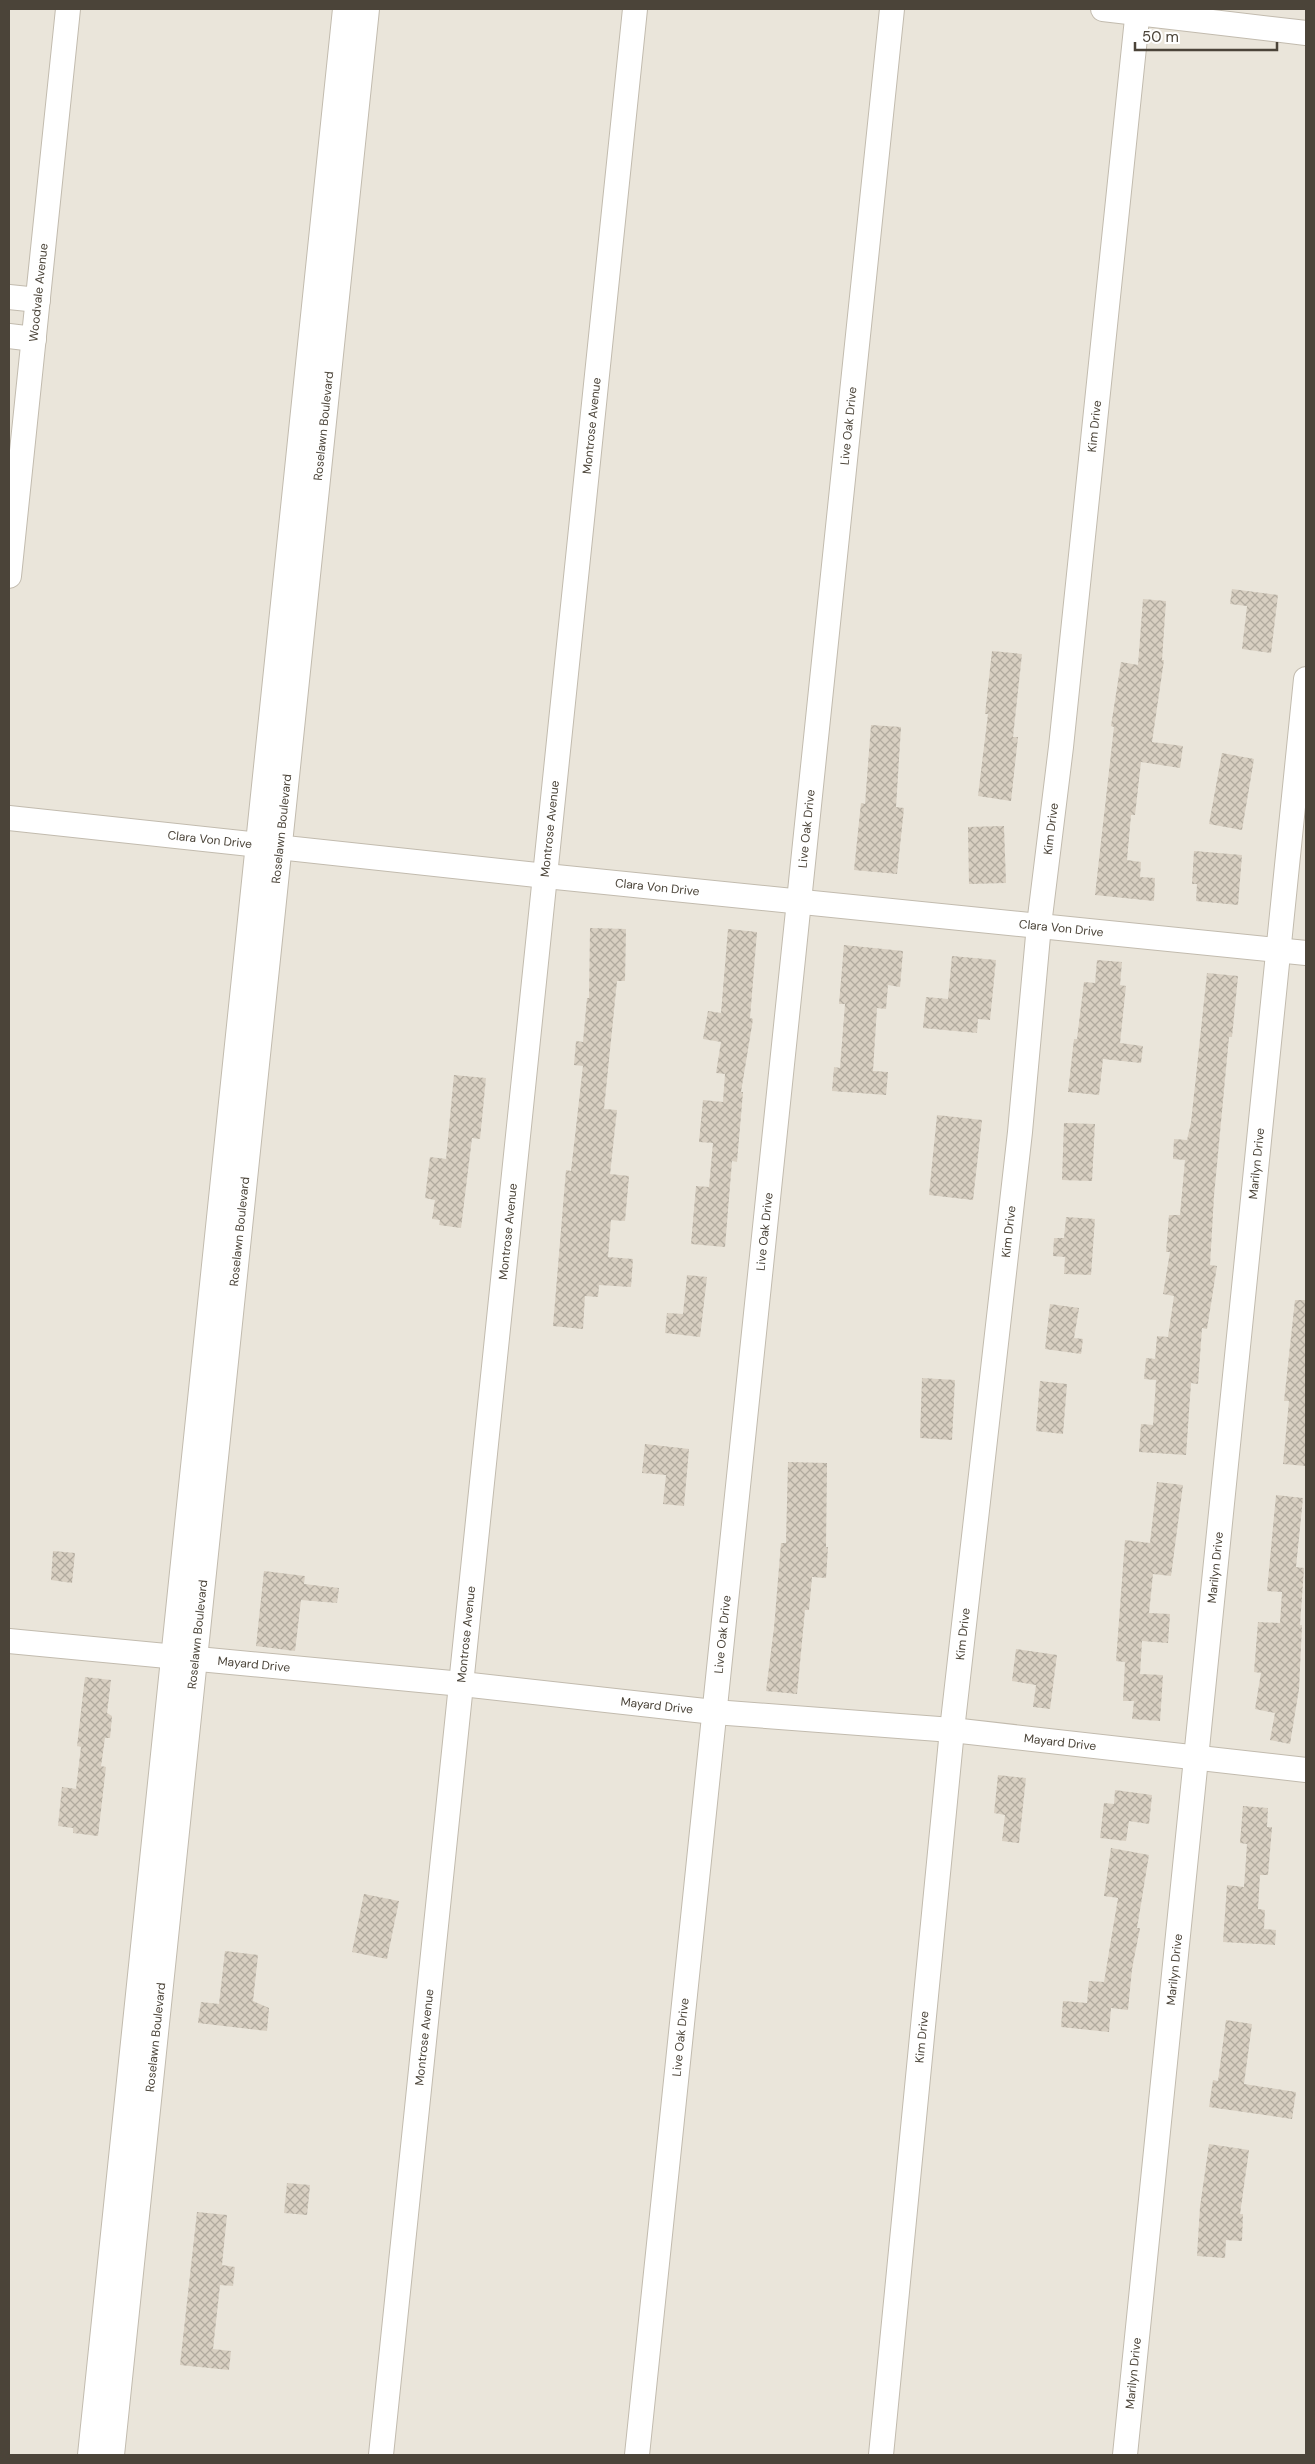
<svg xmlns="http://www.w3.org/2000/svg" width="1315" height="2464" font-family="'DM Sans',sans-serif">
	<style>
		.residential { fill: #eae5da }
		.building { fill: url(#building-cross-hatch) }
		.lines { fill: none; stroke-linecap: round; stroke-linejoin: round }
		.minor-casing { stroke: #c2bbae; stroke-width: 26 }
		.minor { stroke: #fff; stroke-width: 24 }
		.labels { text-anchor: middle; stroke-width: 4.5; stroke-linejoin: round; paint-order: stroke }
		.street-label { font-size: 12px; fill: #4b4439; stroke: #fff }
	</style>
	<defs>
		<pattern id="building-cross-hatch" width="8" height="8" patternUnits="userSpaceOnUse" patternTransform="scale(1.25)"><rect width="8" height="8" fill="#d8cfc1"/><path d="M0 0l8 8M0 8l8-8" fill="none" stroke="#b1aa9e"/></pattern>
	</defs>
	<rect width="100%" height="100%" fill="#f6f3ec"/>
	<!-- residential -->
	<rect class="residential" x="9" y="9" width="1297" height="2446"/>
	<!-- building -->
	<g class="building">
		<path d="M1232 589 1278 595 1271 653 1242 649 1247 606 1230 604Z"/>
		<path d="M1143 599 1166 601 1162 660H1164L1152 742 1183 746 1180 768 1141 762 1135 815H1131L1127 860 1141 862 1140 877 1155 878 1154 901 1095 895 1114 727 1111 726 1121 662 1138 665Z"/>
		<path d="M992 651 1022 654 1013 737H1018L1011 801 978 796 988 714H985Z"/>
		<path d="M871 725 901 727 896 807 904 808 897 874 854 870 861 803 865 804Z"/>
		<path d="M1222 753 1254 759 1242 830 1209 824Z"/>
		<path d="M1004 826 1006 883 969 884 968 827Z"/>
		<path d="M1194 851 1242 855 1238 905 1196 901 1197 884H1192Z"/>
		<path d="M590 928 626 929 625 981H617L604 1109 617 1110 610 1174 629 1176 625 1221 611 1220 608 1257 633 1259 631 1287 599 1285 598 1297 585 1296 583 1329 553 1326 566 1170 571 1171 583 1066 574 1065 576 1041 583 1042 587 998H589Z"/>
		<path d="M728 929 757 932 750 1018 753 1019 741 1092H743L737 1162 732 1161 725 1247 691 1244 696 1186 709 1187 713 1143 699 1142 703 1100 723 1102 725 1074 716 1073 721 1042 703 1039 708 1011 721 1013Z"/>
		<path d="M844 945 903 951 900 987 888 985 886 1009 877 1008 873 1071 888 1072 886 1095 832 1091 834 1067 840 1068 845 1004H839Z"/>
		<path d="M952 956 996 960 990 1020 978 1019 977 1033 923 1028 926 997 948 999Z"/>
		<path d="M1097 960 1122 962 1120 985 1126 986 1120 1043 1143 1046 1141 1063 1103 1059 1099 1095 1068 1092 1074 1039H1077L1084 982 1095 983Z"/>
		<path d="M1207 973 1238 976 1232 1037H1229L1214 1196 1210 1265 1217 1266 1207 1329 1202 1328 1198 1384 1191 1383 1186 1455 1139 1452 1141 1424 1153 1425 1156 1380 1144 1379 1146 1358 1155 1359 1157 1336 1168 1337 1174 1296 1163 1294 1170 1252H1166L1169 1215H1180L1185 1160 1173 1159 1174 1139 1187 1140 1191 1123Z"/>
		<path d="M454 1075 486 1078 480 1139 472 1138 461 1228 439 1225 440 1220 432 1219 435 1200 425 1198 430 1157 446 1159Z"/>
		<path d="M937 1115 982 1120 973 1200 929 1195Z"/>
		<path d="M1064 1123 1095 1124 1092 1181 1062 1180Z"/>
		<path d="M1066 1217 1095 1219 1091 1275 1064 1274 1065 1257 1053 1256 1054 1238H1064Z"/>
		<path d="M687 1275 707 1277 700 1337 665 1333 667 1313 683 1314Z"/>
		<path d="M1295 1300H1306V1466L1283 1464 1289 1401H1284Z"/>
		<path d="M1050 1304 1079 1308 1074 1338 1083 1339 1081 1354 1045 1349Z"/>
		<path d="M922 1378 955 1380 952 1440 920 1438Z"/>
		<path d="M1040 1381 1067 1384 1063 1434 1036 1431Z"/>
		<path d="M645 1444 689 1449 684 1506 663 1504 666 1475 642 1473Z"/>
		<path d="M788 1462 827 1463 826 1547H828L826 1578 812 1577 809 1610H805L797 1694 766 1691 774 1628 781 1543H786Z"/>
		<path d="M1157 1482 1183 1485 1171 1576 1153 1574 1149 1613 1170 1614 1168 1643 1142 1641 1140 1674 1163 1675 1160 1721 1132 1719 1134 1701H1123L1125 1662 1116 1661 1125 1540 1150 1543Z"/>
		<path d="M1276 1495 1303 1498 1296 1567 1304 1568 1300 1625H1302L1299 1689 1290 1744 1270 1740 1275 1713 1255 1709 1261 1673 1254 1672 1258 1622 1280 1623 1282 1592 1267 1591Z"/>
		<path d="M53 1551 75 1553 72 1583 51 1580Z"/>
		<path d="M264 1571 305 1576 304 1584 339 1588 337 1603 301 1600 295 1651 256 1646Z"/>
		<path d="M1016 1649 1057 1655 1050 1709 1033 1707 1036 1685 1012 1681Z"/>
		<path d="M85 1677 111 1680 107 1713 112 1716 110 1738H105L101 1766 106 1767 98 1836 73 1833V1828L58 1826 62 1787 76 1789 81 1747 77 1746Z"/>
		<path d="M998 1775 1026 1778 1019 1843 1002 1841 1005 1815 994 1813Z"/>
		<path d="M1115 1790 1152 1795 1149 1824 1129 1821 1126 1841 1100 1838 1104 1803 1114 1804Z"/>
		<path d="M1243 1806 1268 1808 1267 1827H1272L1268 1875H1260L1258 1909 1265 1910 1264 1929 1276 1930 1275 1945 1223 1942 1227 1885 1244 1887 1247 1844 1240 1843Z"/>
		<path d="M1111 1848 1149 1855 1137 1928H1140L1132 1969 1128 2010 1111 2008 1109 2032 1061 2027 1063 2001 1087 2003 1089 1981 1104 1982 1118 1898 1104 1896Z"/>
		<path d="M364 1894 399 1901 387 1959 352 1952Z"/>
		<path d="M225 1951 258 1955 253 2001 269 2008 267 2031 198 2023 201 2002 219 2004Z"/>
		<path d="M1226 2020 1252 2024 1244 2084 1296 2092 1292 2119 1209 2107 1213 2080 1218 2081Z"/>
		<path d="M1209 2144 1249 2150 1240 2214H1243L1242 2241 1226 2240 1225 2258 1197 2256 1200 2207Z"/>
		<path d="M287 2183 310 2185 307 2215 284 2213Z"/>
		<path d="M197 2212 227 2215 222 2265 235 2267 233 2286 220 2285 213 2349 231 2351 229 2370 180 2365Z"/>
	</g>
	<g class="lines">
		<defs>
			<g id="minor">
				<path d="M1103 9 1306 33"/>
				<path d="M9 297 38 300"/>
				<path d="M9 336 34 339"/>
				<path id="s1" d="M9 576 68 9"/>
				<path id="s2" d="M9 818 546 876 1306 953"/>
				<path id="s3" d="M9 1641 462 1684 714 1712 952 1730 1306 1770"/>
				<path d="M90 2455 345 9"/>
				<path id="s4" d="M112 2455 367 9"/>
				<path id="s5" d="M381 2455 635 9"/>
				<path id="s6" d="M637 2455 892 9"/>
				<path id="s7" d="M881 2455 952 1730 1020 1132 1039 925 1061 747 1138 9"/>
				<path id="s8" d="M1125 2455 1306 679"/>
			</g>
		</defs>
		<!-- minor casing -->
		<use href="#minor" class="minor-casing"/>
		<!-- minor -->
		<use href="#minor" class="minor"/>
	</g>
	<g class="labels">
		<!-- street labels -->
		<g class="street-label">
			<text dy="4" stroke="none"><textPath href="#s1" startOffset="285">Woodvale Avenue</textPath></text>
			<text dy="4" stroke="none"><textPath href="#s4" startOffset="2040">Roselawn Boulevard</textPath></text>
			<text dy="4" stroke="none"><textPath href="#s5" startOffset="2040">Montrose Avenue</textPath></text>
			<text dy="4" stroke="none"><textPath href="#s6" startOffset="2040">Live Oak Drive</textPath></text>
			<text dy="4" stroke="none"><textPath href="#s7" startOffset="2040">Kim Drive</textPath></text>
			<text dy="4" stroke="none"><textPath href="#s4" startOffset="1635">Roselawn Boulevard</textPath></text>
			<text dy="4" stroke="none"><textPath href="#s5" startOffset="1635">Montrose Avenue</textPath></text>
			<text dy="4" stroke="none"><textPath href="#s6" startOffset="1635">Live Oak Drive</textPath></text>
			<text dy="4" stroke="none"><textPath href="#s7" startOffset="1635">Kim Drive</textPath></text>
			<text dy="4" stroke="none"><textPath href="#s2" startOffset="202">Clara Von Drive</textPath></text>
			<text dy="4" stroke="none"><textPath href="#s2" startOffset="652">Clara Von Drive</textPath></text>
			<text dy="4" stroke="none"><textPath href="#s2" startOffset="1058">Clara Von Drive</textPath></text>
			<text dy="4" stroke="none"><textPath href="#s8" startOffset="1298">Marilyn Drive</textPath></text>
			<text dy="4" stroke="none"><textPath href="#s4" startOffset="1230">Roselawn Boulevard</textPath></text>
			<text dy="4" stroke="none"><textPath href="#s5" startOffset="1230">Montrose Avenue</textPath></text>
			<text dy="4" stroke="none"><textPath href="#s6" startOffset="1230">Live Oak Drive</textPath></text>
			<text dy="4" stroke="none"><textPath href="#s7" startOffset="1230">Kim Drive</textPath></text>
			<text dy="4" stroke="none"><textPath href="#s8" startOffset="892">Marilyn Drive</textPath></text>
			<text dy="4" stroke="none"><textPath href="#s7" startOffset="825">Kim Drive</textPath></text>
			<text dy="4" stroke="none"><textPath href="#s4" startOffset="825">Roselawn Boulevard</textPath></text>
			<text dy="4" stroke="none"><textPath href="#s5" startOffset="825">Montrose Avenue</textPath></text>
			<text dy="4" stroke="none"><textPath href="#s6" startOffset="825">Live Oak Drive</textPath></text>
			<text dy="4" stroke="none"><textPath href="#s3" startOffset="246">Mayard Drive</textPath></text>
			<text dy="4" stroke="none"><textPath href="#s3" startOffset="651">Mayard Drive</textPath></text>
			<text dy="4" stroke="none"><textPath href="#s3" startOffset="1056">Mayard Drive</textPath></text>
			<text dy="4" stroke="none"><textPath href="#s8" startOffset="488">Marilyn Drive</textPath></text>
			<text dy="4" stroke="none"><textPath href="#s7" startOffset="420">Kim Drive</textPath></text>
			<text dy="4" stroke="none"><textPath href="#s4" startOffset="420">Roselawn Boulevard</textPath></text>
			<text dy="4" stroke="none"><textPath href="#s5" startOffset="420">Montrose Avenue</textPath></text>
			<text dy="4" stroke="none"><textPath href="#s6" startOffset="420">Live Oak Drive</textPath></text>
			<text dy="4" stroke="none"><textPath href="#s8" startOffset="82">Marilyn Drive</textPath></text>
		</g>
	</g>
	<!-- border -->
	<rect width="1315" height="2464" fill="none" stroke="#4b4439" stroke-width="20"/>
	<!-- scale -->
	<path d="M1135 42v8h142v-8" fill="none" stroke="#4b4439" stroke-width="2.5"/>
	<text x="1142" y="42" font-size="15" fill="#4b4439" stroke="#ffffff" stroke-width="4" paint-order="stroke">50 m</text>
</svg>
